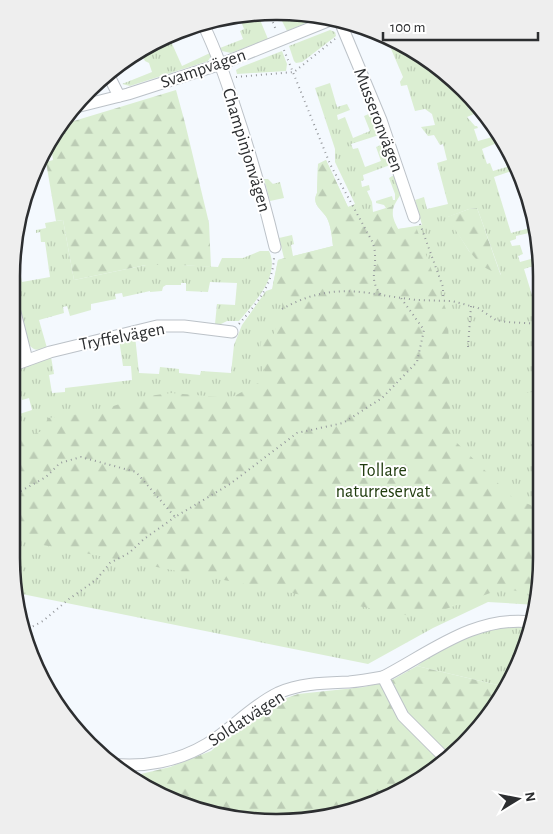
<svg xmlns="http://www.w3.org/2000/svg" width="553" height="834" font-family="'Alegreya Sans',sans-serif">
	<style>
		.grass { fill: url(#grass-tufts); fill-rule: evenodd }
		.forest { fill: url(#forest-firs) }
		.pitch { fill: #dbeed2 }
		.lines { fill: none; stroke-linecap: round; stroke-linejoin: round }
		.minor-casing { stroke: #bcc2c8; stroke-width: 13 }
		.path { stroke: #96999d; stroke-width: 2; stroke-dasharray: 1 4; stroke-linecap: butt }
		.minor { stroke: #fff; stroke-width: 11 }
		.labels { text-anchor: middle; stroke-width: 4; stroke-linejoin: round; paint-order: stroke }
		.street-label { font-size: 18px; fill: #2c2e30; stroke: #fff }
		.park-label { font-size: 18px; fill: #203c0e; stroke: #fff }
		.rim { fill: none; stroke: #2c2e30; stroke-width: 2.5 }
	</style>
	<defs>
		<pattern id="grass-tufts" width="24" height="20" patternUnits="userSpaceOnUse" patternTransform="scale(1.25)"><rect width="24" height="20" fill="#dbeed2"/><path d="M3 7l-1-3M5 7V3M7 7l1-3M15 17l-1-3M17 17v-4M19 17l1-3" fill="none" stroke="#bcccb5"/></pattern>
		<pattern id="forest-firs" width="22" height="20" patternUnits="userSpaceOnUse" patternTransform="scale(1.25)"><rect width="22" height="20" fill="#dbeed2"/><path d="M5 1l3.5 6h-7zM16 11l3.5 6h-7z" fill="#bcccb5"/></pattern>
	</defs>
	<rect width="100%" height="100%" fill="#f4f9fe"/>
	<!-- grass -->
	<g class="grass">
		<path d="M277 11 315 19 287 31Z"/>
		<path d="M258 15 268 39 231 53 222 51 220 48 243 39 240 31 244 29 240 19Z"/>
		<path d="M188 29 169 37 182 66 210 53 211 56 208 61 130 86 122 84 152 72 149 63 145 61 141 54 175 32Z"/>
		<path d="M330 30 335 32 336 36 302 62 296 63 294 61 289 46Z"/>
		<path d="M386 37 460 86 469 110 476 107 479 112 467 117 475 126H477L478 128 474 129 478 141 496 136 498 140 497 143 482 149 487 164 490 163 493 171 510 166 506 151 517 169 494 177 511 233 530 228 525 212 529 211 533 232 516 236V239L510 241 512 246 520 245 523 254 518 256 520 262 538 257 539 264 524 269 532 295 542 292 541 297 538 298 541 308 537 605 488 602 433 628 368 664 17 593 11 557 13 416 32 410 29 398 22 400 14 371 51 357 54 374 49 375 52 393 65 392V388L132 380 131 366H123L119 339 135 336 139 373 159 374 160 367 179 369V373L200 375 201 371 231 373 234 345 242 325 266 291 272 289 278 260 284 258 279 238 292 235 294 244 291 245 293 256 333 246C332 237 331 226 327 218 322 209 311 205 317 193L318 164 326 160 348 207 355 204 335 162V149L315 88 330 83 337 107 347 104 350 110 337 115 338 120 345 117 353 138 370 131 364 116 371 113 379 135 351 144 353 149 358 148 365 167 381 161 376 147 383 144 390 165 363 175 364 180 361 181 362 187 369 185 370 190 367 191 372 202 373 212 386 208 384 205 376 203V201L392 196 393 200H395V194L389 178 394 175 401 194C391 209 390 213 398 229L422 225 415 200 424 197 427 209 448 204 437 163 447 160 443 144 440 145 434 135 428 136 421 127 435 125 432 114 425 109 415 111 407 85 401 86 400 82 403 77ZM477 208 480 216 501 275 469 251 448 217 469 209Z"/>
		<path d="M282 51 287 64 286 71 237 74 236 70 241 67Z"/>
		<path d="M264 179H268L273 184 280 182 284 198 270 201Z"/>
		<path d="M63 220 74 280 146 265H182L218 267 222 258H243L260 251H269C281 276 253 304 239 321H227L221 324H215L217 304 235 305 237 283 210 282 208 292 186 291V283H181V285H166L163 287 162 291 150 292V291L123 297 122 293 115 294 116 299 91 304V310L70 316 67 306 63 307 64 313 39 320 47 348C38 351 33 351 28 343L15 293 16 262H18L22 282 50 277 45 242H41L40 232 36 233V230L46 228 45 223Z"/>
		<path d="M531 626 514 675 506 687 417 666 440 649 493 627Z"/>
	</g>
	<!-- forest -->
	<g class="forest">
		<path d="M176 90 185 123 209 223 211 267 181 265H146L74 280 63 220 56 221 46 162 53 160 52 153 46 148 64 124Z"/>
		<path d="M326 160 348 207 356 204 364 216 393 206 392 218 398 229 416 227 448 315 451 437 513 498 538 508 537 596 504 588 421 618 12 539 13 441 42 431 48 418 95 412 141 397 171 393 231 398 267 378 260 355 262 332 273 336 282 309V295L273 285 278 260 333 246C332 237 331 226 327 218 322 209 311 205 317 193L318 164Z"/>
		<path d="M477 208 480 216 501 276 482 266 469 251 447 217 469 209Z"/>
		<path d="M417 666 506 687 464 745 409 787 329 818 259 822 175 803 140 782 141 774 170 767 211 751 243 721 269 704 298 694 364 687 392 680Z"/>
	</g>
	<!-- pitch -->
	<path class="pitch" d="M540 391 539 443 531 444 525 393Z"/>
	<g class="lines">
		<defs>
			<g id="minor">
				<path d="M341 24 381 120 414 217"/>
				<path d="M204 26C217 53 227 82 236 111 251 156 264 201 275 247"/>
				<path d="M109 76 119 96"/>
				<path d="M76 107 128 94 221 64 328 21"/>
				<path d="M15 312 27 360"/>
				<path d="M14 365 50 352 157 326H184L232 332"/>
				<path d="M383 677C431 652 475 615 532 622"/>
				<path d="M111 764C144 768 179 761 207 744 232 729 251 706 278 693 301 683 325 683 349 682 361 681 372 679 383 677L403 716 446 759"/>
			</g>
		</defs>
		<!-- minor casing -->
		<use href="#minor" class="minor-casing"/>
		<!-- path -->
		<g class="path">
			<path d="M269 13 276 30"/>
			<path d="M284 50 330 164 373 243C374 247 375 251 375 255 376 272 369 279 381 295L416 300 452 301 478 308 496 320 507 322 541 324"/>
			<path d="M236 77 294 72 335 39"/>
			<path d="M67 120 75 117"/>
			<path d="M420 224 443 287V300"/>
			<path d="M282 309C316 290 344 288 381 295"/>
			<path d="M239 324C257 303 273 285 274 257"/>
			<path d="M468 347 471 306"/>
			<path d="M12 496 46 477 60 463 81 457 136 472 175 517 230 484 297 433 343 423 382 398 417 362 424 330 401 298"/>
			<path d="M24 631 43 621 69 599 96 580 110 563 129 553 144 539 175 517"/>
		</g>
		<!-- minor -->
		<use href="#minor" class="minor"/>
	</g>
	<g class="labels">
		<!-- street labels -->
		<g class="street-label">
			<text transform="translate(203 68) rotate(-19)" y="6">Svampvägen</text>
			<text transform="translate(379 120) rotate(69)" y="6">Musseronvägen</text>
			<text transform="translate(247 150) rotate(73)" y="6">Champinjonvägen</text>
			<text transform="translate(122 336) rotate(-11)" y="6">Tryffelvägen</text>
			<text transform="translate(246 718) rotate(-33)" y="6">Soldatvägen</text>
		</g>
		<!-- park labels -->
		<g class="park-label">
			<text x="383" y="476">Tollare<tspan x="383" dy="21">naturreservat</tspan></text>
		</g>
	</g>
	<!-- crop -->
	<path d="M0 0H553V834H0ZM276 20H277A256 256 0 0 1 533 276V558A256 256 0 0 1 277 814H276A256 256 0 0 1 20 558V276A256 256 0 0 1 276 20Z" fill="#eee" fill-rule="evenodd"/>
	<path class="rim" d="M276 20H277A256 256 0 0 1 533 276V558A256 256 0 0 1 277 814H276A256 256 0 0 1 20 558V276A256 256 0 0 1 276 20Z"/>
	<!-- north arrow -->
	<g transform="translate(518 799) rotate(80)" stroke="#ffffff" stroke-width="4" paint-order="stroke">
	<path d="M0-4L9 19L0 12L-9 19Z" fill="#2c2e30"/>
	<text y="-8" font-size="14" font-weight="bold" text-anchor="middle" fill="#2c2e30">N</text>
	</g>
	<!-- scale -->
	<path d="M383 32v8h155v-8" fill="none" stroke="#2c2e30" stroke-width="2.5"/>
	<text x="390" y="32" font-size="15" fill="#2c2e30" stroke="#ffffff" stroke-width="4" paint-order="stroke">100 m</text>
</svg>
